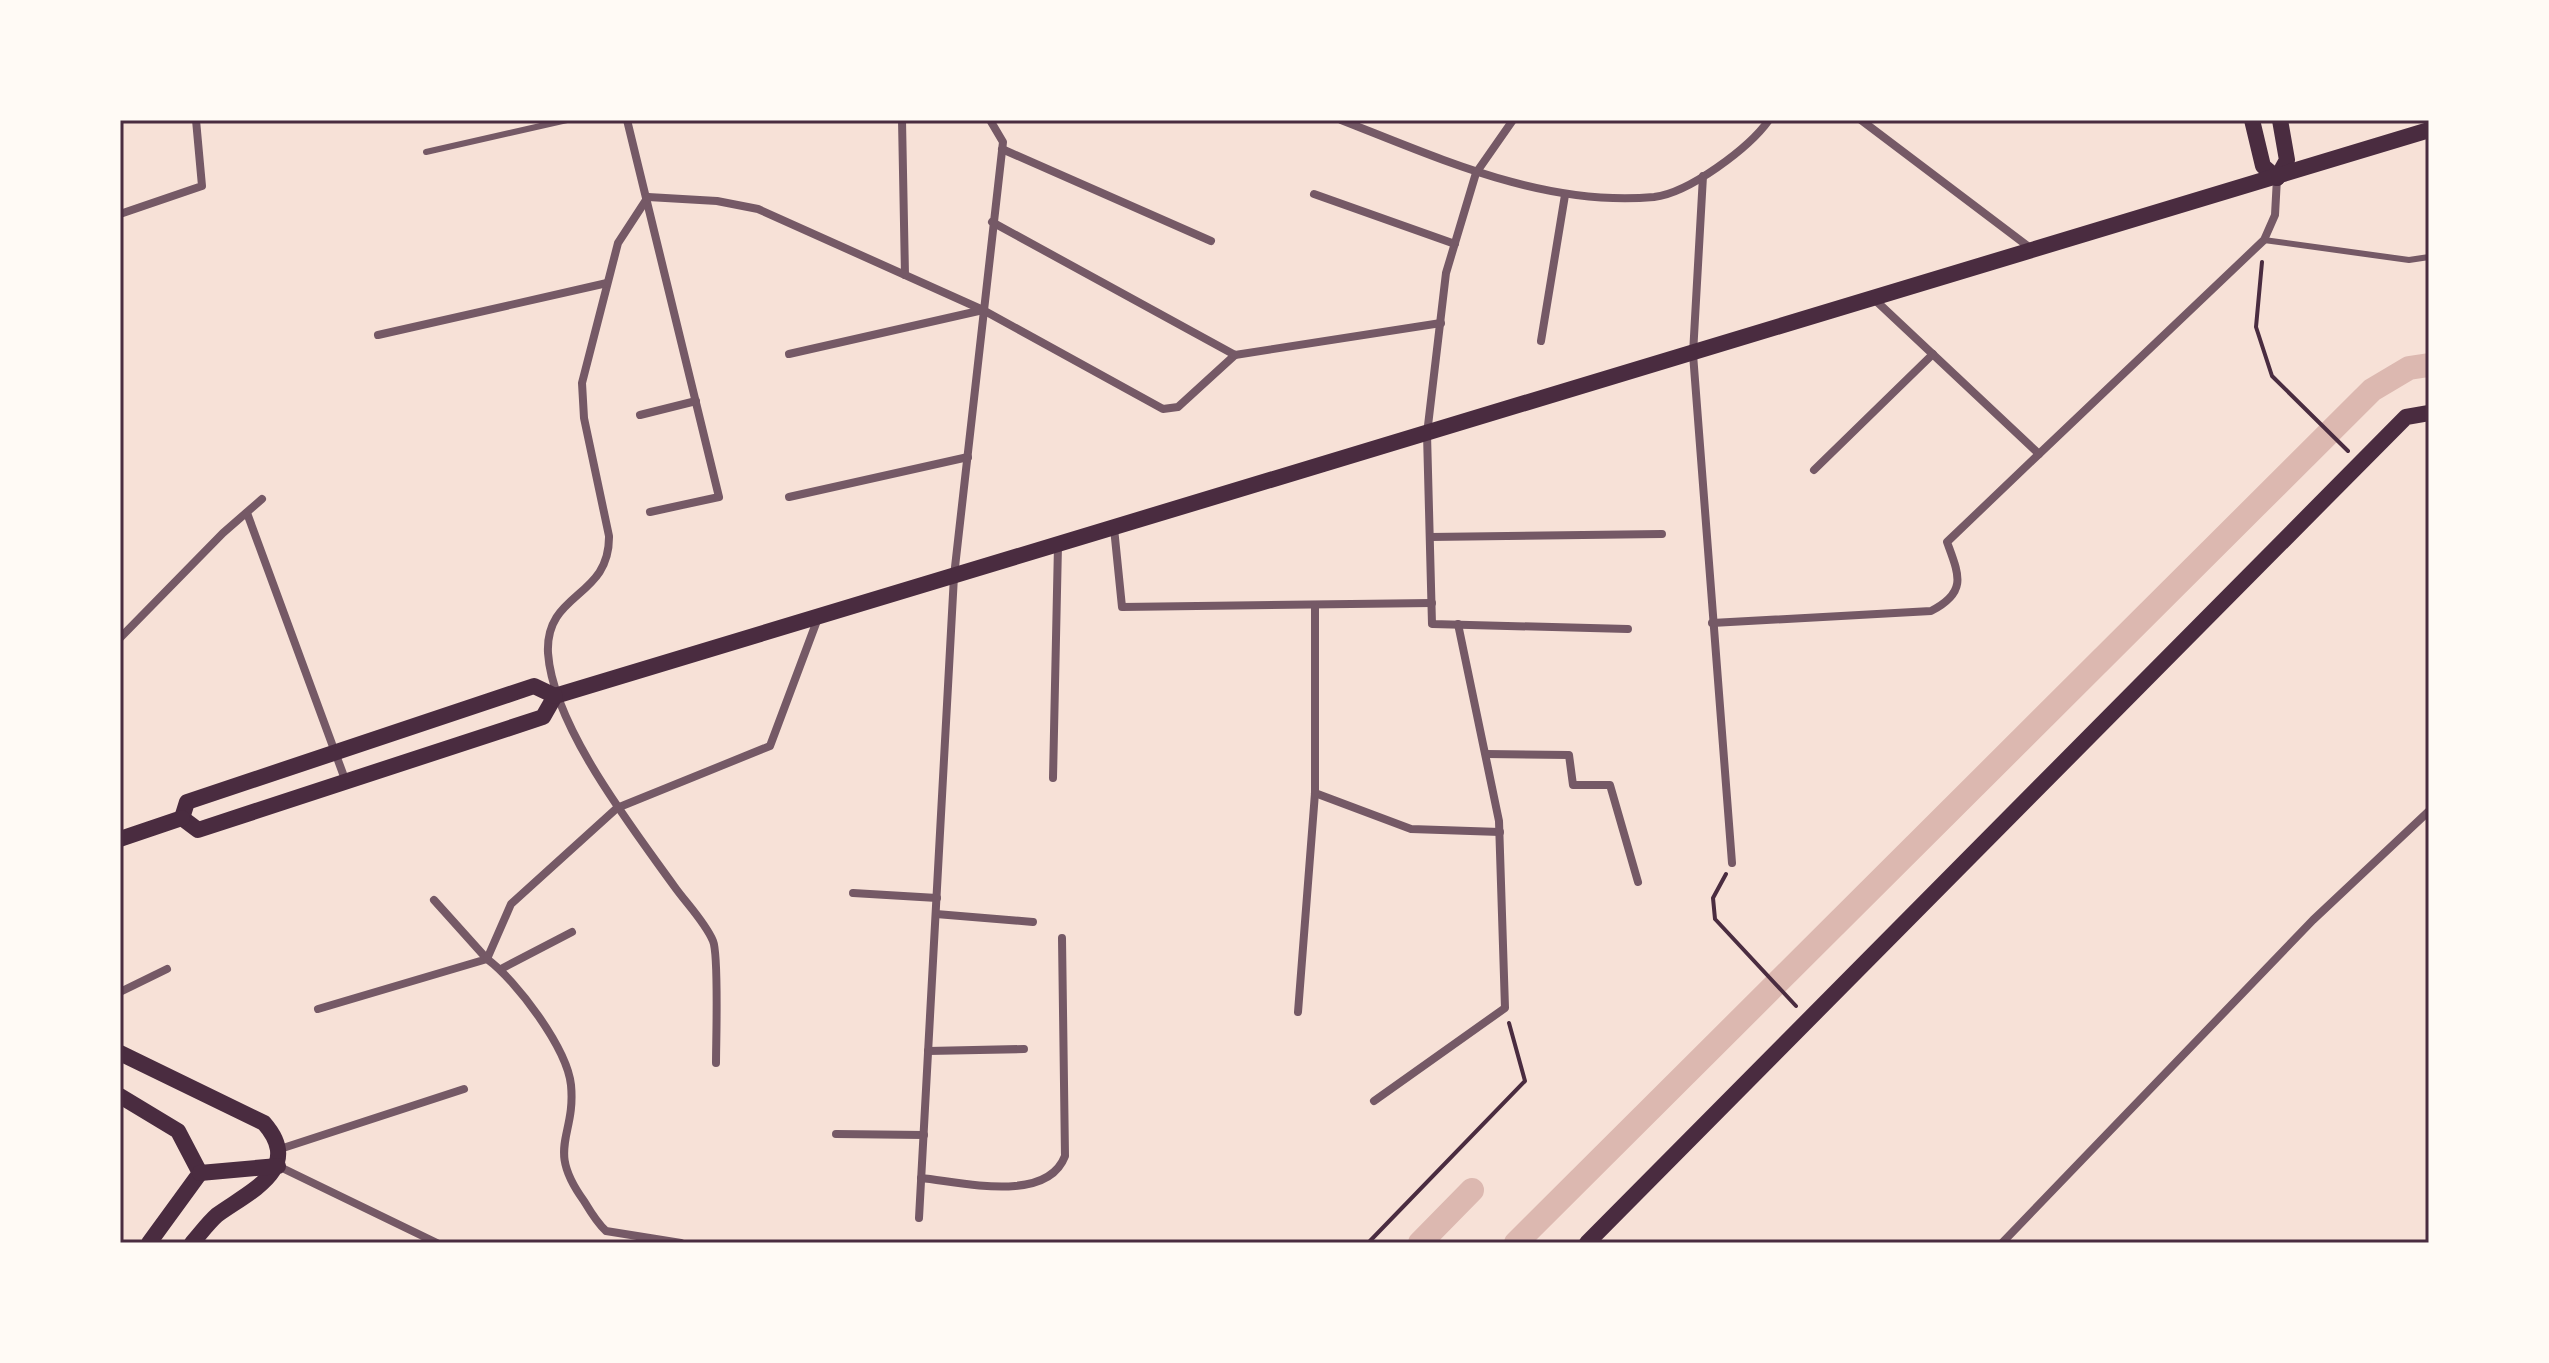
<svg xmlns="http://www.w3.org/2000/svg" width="2549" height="1363" font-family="'Playfair Display',serif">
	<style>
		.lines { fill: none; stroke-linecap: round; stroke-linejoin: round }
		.canal { stroke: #dcb8b0; stroke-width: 24 }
		.path { stroke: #4a2c40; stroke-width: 4 }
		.service { stroke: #755966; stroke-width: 6 }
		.minor { stroke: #755966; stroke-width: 8 }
		.secondary { stroke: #4a2c40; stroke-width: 16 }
		.neatline { fill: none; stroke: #4a2c40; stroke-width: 3 }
	</style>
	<rect width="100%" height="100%" fill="#f7e1d7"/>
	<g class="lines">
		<!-- canal -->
		<g class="canal">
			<path d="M1420 1243 1472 1190"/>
			<path d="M1516 1243 2372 390 2409 368 2429 365"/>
		</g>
		<!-- path -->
		<g class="path">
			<path d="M2262 262 2256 327 2272 376 2348 451"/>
			<path d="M1726 874 1713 898 1715 919 1796 1006"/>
			<path d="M1368 1243 1525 1081 1509 1023"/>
		</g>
		<!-- service -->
		<g class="service">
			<path d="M426 152 567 120"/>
			<path d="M2264 240 2409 260 2429 257"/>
		</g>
		<!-- minor -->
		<g class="minor">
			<path d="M627 120 719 497 650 512"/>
			<path d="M902 120 905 275"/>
			<path d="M1341 120C1441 159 1544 207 1654 197 1689 193 1749 148 1769 120"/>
			<path d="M1513 120 1476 173 1446 273 1427 434 1432 624 1628 629"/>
			<path d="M1861 120 2033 250"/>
			<path d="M1002 149 1211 241"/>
			<path d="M1703 176 1693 354 1732 863"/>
			<path d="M1314 194 1455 244"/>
			<path d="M648 197 618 243 582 383 584 418 609 536C610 599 545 591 548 653 553 726 631 826 674 886 686 903 705 922 713 941 719 955 716 1041 716 1063"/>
			<path d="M648 197 717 201 758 209 983 310 1163 409 1178 407 1235 355"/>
			<path d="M120 214 202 186 196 120"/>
			<path d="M992 222 1235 355 1441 323"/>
			<path d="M1874 299 2039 454 2264 240 2275 215 2277 178"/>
			<path d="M378 335 607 283"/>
			<path d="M1541 341 1565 195"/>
			<path d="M789 354 983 310"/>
			<path d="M640 415 696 401"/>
			<path d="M1814 470 1933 354"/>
			<path d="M789 497 968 457"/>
			<path d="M247 513 346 782"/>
			<path d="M1114 528 1122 607 1432 603"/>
			<path d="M1430 537 1662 534"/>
			<path d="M1712 623 1931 611C1968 592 1959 575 1947 542L2039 454"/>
			<path d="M120 638 223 533 262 499"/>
			<path d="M1486 754 1569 755 1573 785H1610L1638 882"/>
			<path d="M1053 778 1058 545"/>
			<path d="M1315 793 1411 829 1500 832"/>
			<path d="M853 893 937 898"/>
			<path d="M936 914 1033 922"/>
			<path d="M501 969 572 932"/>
			<path d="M120 992 167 969"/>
			<path d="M318 1009 487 959 434 900"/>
			<path d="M1298 1012 1315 793V605"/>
			<path d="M928 1051 1024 1049"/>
			<path d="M1374 1101 1505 1008 1499 821 1458 624"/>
			<path d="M836 1134 924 1135"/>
			<path d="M280 1149 464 1089"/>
			<path d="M278 1166 437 1243"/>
			<path d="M921 1178C962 1182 1047 1204 1065 1156L1062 938"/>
			<path d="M919 1218 954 576 1003 142 990 120"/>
			<path d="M681 1243 606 1231C597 1223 590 1211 584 1201 545 1147 576 1138 571 1085 567 1048 516 980 487 959L511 904 617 808 770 746 818 618"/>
			<path d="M2002 1243 2313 920 2429 811"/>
		</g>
		<!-- secondary -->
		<g class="secondary">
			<path d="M2252 120 2263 166 2277 178"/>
			<path d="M2277 178 2287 160 2280 120"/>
			<path d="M182 818 198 830 543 717 555 696 2429 130"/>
			<path d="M182 818 187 802 534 686 555 696"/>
			<path d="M120 839 182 818"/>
			<path d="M120 1053 264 1123C304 1169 250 1191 217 1215 208 1223 200 1234 192 1243"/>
			<path d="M120 1096 178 1131 200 1173 149 1243"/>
			<path d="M200 1173 278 1166"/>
			<path d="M1587 1243 2406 417 2429 413"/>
		</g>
	</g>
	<!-- border -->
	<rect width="2549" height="1363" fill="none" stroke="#fffaf5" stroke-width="244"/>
	<rect x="122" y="122" width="2305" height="1119" class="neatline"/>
</svg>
